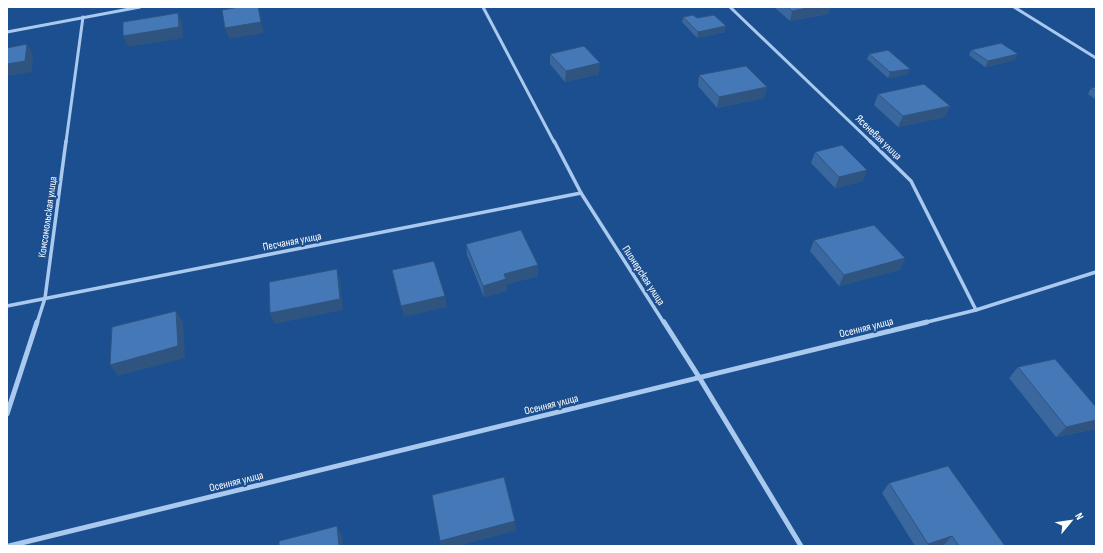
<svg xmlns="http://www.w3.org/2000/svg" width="1103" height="553" font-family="'Sofia Sans Condensed',sans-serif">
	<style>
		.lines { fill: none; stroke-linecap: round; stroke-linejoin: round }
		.street-far2 { stroke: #a9c9ee; stroke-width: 3 }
		.street-far1 { stroke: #a9c9ee; stroke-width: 3.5 }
		.street { stroke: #a9c9ee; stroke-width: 5 }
		.wall { fill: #3a679d }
		.shaded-wall { fill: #305480 }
		.building { fill: #4478b7; stroke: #305480 }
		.labels { text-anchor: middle; stroke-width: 4; stroke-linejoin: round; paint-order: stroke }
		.street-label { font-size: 11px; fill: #fff; stroke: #1b4f8f }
	</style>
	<rect width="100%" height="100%" fill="#1b4f8f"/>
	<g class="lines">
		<!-- street-far2 -->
		<g class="street-far2">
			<path d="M483 7 554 142"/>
			<path d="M730 7 871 142"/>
			<path d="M1014 7 1096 58"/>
			<path d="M7 32 140 7"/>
			<path d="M66 142 83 17"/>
		</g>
		<!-- street-far1 -->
		<g class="street-far1">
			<path d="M554 141 581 193 664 323"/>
			<path d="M870 141 911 181 976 310"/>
			<path d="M7 306 581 193"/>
			<path d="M37 323 45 298 66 141"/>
			<path d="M923 323 976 310 1096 272"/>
		</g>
		<!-- street -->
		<g class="street">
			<path d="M664 322 699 377 801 546"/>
			<path d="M7 414 37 322"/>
			<path d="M9 546 927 322"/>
		</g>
	</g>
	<!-- wall -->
	<g class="wall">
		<path d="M774 7H830L828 14 790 21Z"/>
		<path d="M683 17 697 18 725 32 697 38 682 22Z"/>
		<path d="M971 50 1015 60 985 67 969 55Z"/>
		<path d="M550 54 599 74 565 82 550 64Z"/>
		<path d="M869 54 910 69 908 74 888 78 867 59Z"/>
		<path d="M699 75 767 87 764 98 717 108 698 86Z"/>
		<path d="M1096 87V100L1088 94 1091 88Z"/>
		<path d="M878 94 950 106 945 117 898 127 874 105Z"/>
		<path d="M815 152 863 181 835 188 811 163Z"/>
		<path d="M814 240 905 258 899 270 839 286 810 251Z"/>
		<path d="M466 244 538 265V276L507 284V291L484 297 467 255Z"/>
		<path d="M1018 367 1096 407V427L1095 429 1056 437 1009 378Z"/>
		<path d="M889 483 1005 546H915L882 493Z"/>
	</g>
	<!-- shaded-wall -->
	<g class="shaded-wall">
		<path d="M258 7 264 33 229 39 225 28Z"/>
		<path d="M813 7H830L828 14 790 21 792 11Z"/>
		<path d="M178 13 182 23 183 38 128 47 123 36Z"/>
		<path d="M726 26 725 32 697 38 698 32Z"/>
		<path d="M27 44 33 55 32 72 7 76V64Z"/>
		<path d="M1018 54 1015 60 985 67 988 61Z"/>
		<path d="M600 63 599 74 565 82 566 71Z"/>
		<path d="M910 69 908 74 888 78 890 72Z"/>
		<path d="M767 87 764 98 717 108 719 97Z"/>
		<path d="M950 106 945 117 898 127 903 116Z"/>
		<path d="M867 170 863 181 835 188 839 177Z"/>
		<path d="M905 258 899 270 839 286 844 275Z"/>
		<path d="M538 265V276L507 284V291L484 297 483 286 504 274Z"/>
		<path d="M337 269 340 280 343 310 274 324 270 313Z"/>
		<path d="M445 296 447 307 404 317 401 306Z"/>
		<path d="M176 311 183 322 185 358 118 376 110 365Z"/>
		<path d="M1096 420V427L1095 429 1056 437 1066 427Z"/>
		<path d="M515 521 516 531 457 546H441L440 541Z"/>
		<path d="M337 526 342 535 343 546H339Z"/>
		<path d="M952 536 943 546H926L928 544Z"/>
	</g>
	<!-- building -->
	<g class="building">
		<path d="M239 7H258L261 22 225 28 222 10Z"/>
		<path d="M788 7H813L792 11Z"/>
		<path d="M178 13 179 27 123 36V22Z"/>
		<path d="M693 15 697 18 714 15 726 26 698 32 683 17Z"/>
		<path d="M1001 43 1018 54 988 61 971 50Z"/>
		<path d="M27 44 25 61 7 64V48Z"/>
		<path d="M584 46 600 63 566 71 550 54Z"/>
		<path d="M888 50 910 69 890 72 869 54Z"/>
		<path d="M746 66 767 87 719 97 699 75Z"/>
		<path d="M924 84 950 106 903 116 878 94Z"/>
		<path d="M1096 87V91L1091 88Z"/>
		<path d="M842 145 867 170 839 177 815 152Z"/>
		<path d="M874 225 905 258 844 275 814 240Z"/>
		<path d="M521 230 538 265 504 274 506 279 483 286 466 244Z"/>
		<path d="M434 261 445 296 401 306 392 270Z"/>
		<path d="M337 269 340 299 270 313 269 282Z"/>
		<path d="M176 311 178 346 110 365 112 327Z"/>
		<path d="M1055 359 1096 407V420L1066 427 1018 367Z"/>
		<path d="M948 466 1005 546H959L952 536 928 544 889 483Z"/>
		<path d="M504 477 515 521 440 541 432 495Z"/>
		<path d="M337 526 339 546H279V541Z"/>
	</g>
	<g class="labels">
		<!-- street labels -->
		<g class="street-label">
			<text transform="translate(879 137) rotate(44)" y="4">Ясеневая улица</text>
			<text transform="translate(47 217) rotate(-82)" y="4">Комсомольская улица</text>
			<text transform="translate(292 241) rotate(-11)" y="4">Песчаная улица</text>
			<text transform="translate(644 275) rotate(57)" y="4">Пионерская улица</text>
			<text transform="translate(866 327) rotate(-14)" y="4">Осенняя улица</text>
			<text transform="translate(551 404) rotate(-14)" y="4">Осенняя улица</text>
			<text transform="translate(236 481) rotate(-14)" y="4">Осенняя улица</text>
		</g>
	</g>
	<!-- border -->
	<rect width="1103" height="553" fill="none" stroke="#ffffff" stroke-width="16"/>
	<!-- north arrow -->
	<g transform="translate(1071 521) rotate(61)" stroke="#1b4f8f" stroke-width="3" paint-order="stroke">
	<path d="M0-3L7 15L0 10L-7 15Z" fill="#ffffff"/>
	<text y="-6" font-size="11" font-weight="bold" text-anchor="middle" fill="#ffffff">N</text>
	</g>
</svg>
